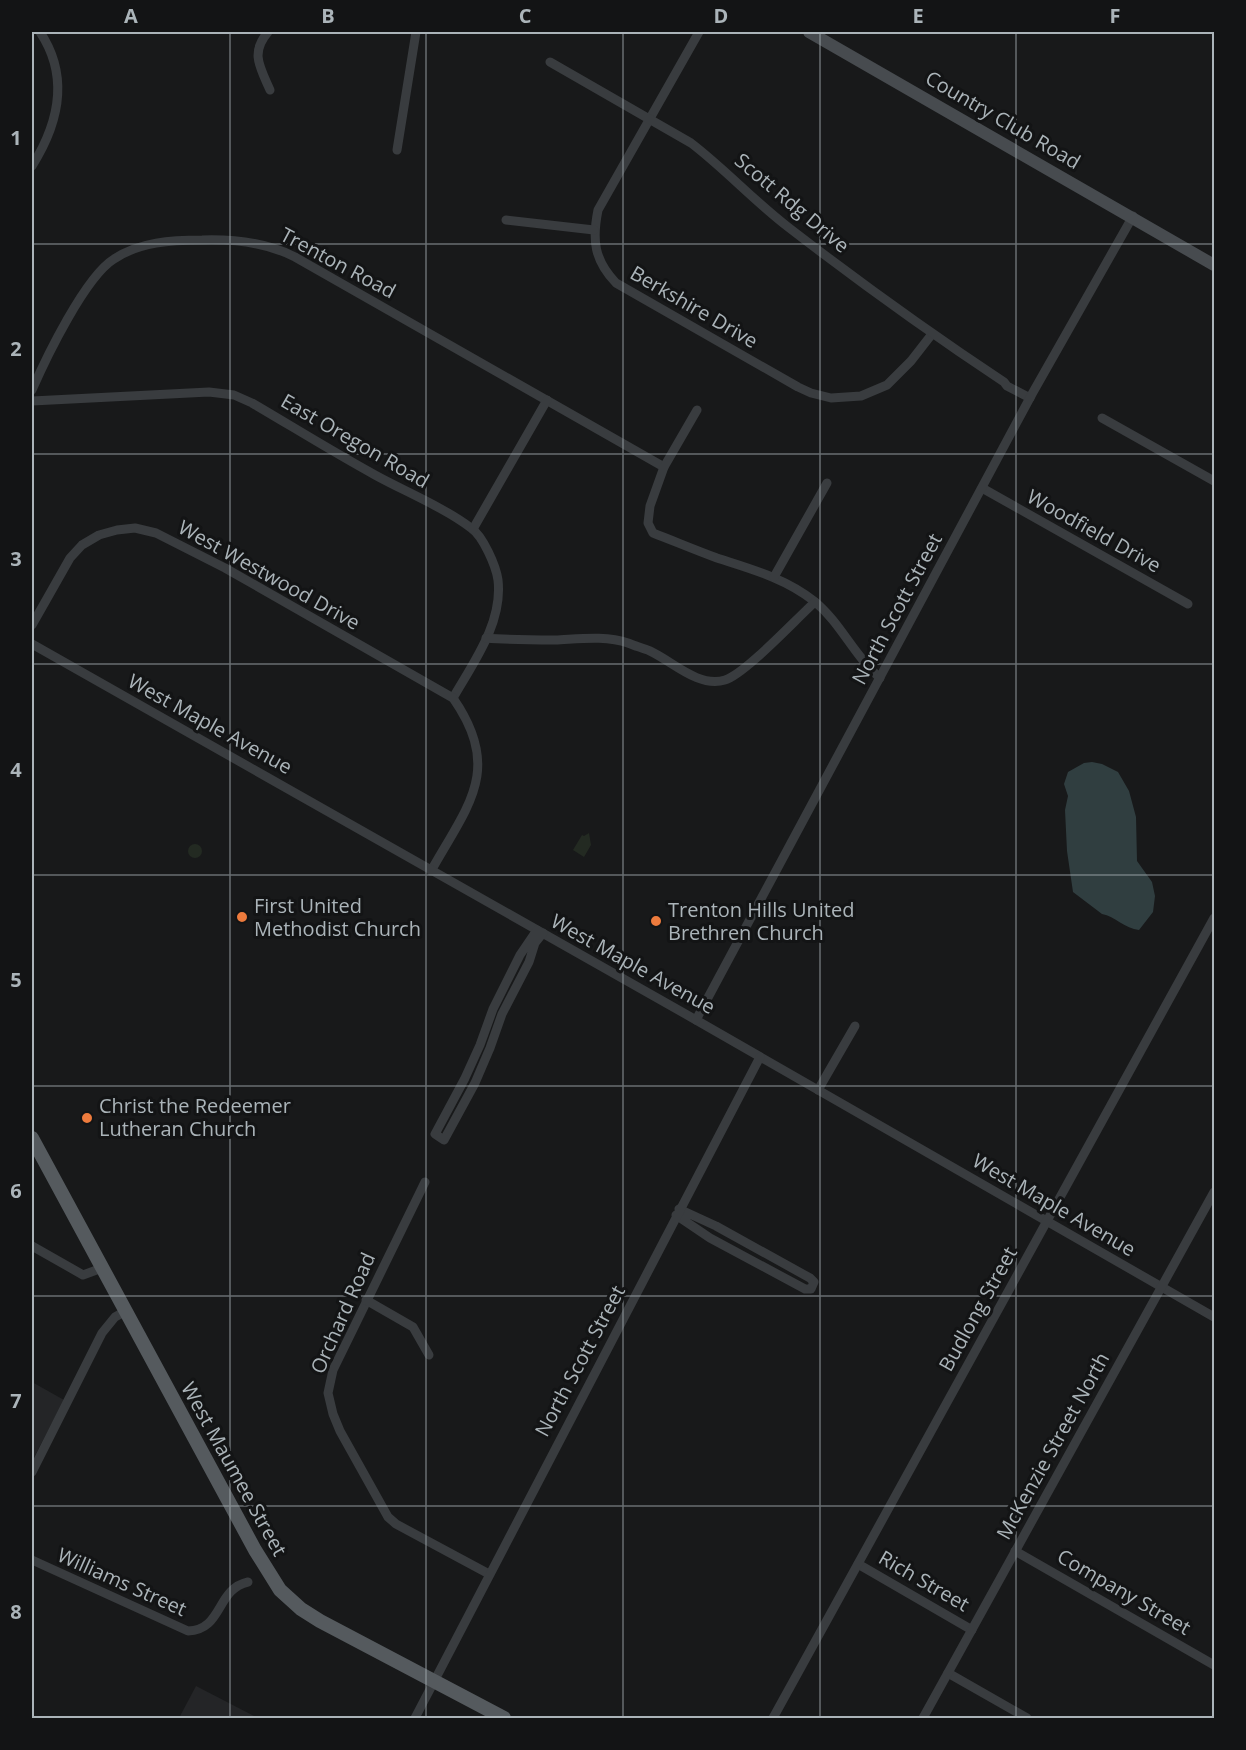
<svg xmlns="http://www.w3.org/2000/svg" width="1246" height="1750" font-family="'Open Sans',sans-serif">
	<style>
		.built { fill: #242527 }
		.green { fill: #232a22 }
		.water { fill: #303e40 }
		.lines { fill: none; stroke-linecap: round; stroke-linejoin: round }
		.street { stroke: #393c3f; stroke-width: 9 }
		.secondary { stroke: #474b4f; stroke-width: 12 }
		.primary { stroke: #555a5e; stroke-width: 14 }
		.grid { fill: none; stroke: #abb4b9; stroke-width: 1.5; stroke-opacity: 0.55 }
		.poi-dot { fill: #ed7b3d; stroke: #131415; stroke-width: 2 }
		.labels { text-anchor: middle; stroke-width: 6; stroke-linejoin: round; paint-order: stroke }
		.street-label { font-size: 20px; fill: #abb4b9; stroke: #131415 }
		.poi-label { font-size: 20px; fill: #abb4b9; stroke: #131415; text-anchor: start }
		.neatline { fill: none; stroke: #abb4b9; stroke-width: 2 }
		.grid-label { font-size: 20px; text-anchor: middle; font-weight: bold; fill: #abb4b9 }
	</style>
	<rect width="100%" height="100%" fill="#18191a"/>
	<!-- built -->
	<g class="built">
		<path d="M32 1382 64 1400 32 1461Z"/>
		<path d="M196 1686 258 1718H179Z"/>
	</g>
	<!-- green -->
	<g class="green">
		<path d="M589 833 591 845 584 857 573 850 582 835 584 836Z"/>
		<circle cx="195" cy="851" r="7"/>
	</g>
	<!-- water -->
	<path class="water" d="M1092 762 1102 764 1118 772 1129 791 1136 817 1137 861 1152 882 1155 896 1153 912 1139 930C1125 929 1115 916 1102 914L1073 892 1067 851 1065 810 1068 796 1064 784 1068 772 1084 763Z"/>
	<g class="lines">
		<!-- street -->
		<g class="street">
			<path d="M268 32C250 53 260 67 270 90"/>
			<path d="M699 32 598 210C592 240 594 260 616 283L798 387 811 393 831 398 861 396 887 385 911 361 932 334"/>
			<path d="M550 62 691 143C725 169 754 201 788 227 858 281 930 333 1004 382L1007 386 1030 398"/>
			<path d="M397 150 416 32"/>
			<path d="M32 166C59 123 70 77 40 32"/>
			<path d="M506 220 594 230"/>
			<path d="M32 390C46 358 85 277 114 259 139 242 172 240 202 240 234 239 266 242 295 257L664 467"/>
			<path d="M32 401 209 392 234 395 252 403C293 427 333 452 375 475 404 491 445 508 471 528 483 536 496 566 498 580 503 623 473 663 453 698"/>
			<path d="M697 410 664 467 650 506 648 523 653 533C674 541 695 550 717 558 751 569 785 578 814 601 841 623 854 656 880 678"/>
			<path d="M1102 418 1214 481"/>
			<path d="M982 488 1188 604"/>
			<path d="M473 529 547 400"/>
			<path d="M774 577 827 483"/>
			<path d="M32 625 70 558 82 545 99 535 117 530 135 528 156 533 225 568 453 698C503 770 468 805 431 871"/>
			<path d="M486 638C509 640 532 640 555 640 578 639 606 635 628 643 635 646 643 648 650 651 672 661 698 688 725 680 745 674 796 619 815 602"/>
			<path d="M32 644 696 1020 1214 1317"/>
			<path d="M537 930 520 955 493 1009 480 1045 465 1078 435 1134 444 1140 475 1083 490 1048 502 1014 529 962 535 943 543 933"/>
			<path d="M696 1020 1032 394 1133 216"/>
			<path d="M818 1090 855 1026"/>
			<path d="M425 1182 333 1370 328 1393 333 1414 340 1431 388 1517 396 1524 489 1574"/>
			<path d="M676 1215 710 1238 805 1289H811L814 1282 810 1278 716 1226 679 1209"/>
			<path d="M32 1246 83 1275 102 1268"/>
			<path d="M366 1300 413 1327 429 1355"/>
			<path d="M32 1472 102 1333 115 1317 124 1312"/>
			<path d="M1015 1551 1214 1665"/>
			<path d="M32 1560 188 1631C223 1630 216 1589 248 1582"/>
			<path d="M858 1564 972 1630"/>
			<path d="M948 1673 1027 1718"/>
			<path d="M415 1718 760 1057"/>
			<path d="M773 1718 1214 918"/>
			<path d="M923 1718 1214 1192"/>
		</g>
		<!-- secondary -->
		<path class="secondary" d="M809 32 1214 265"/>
		<!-- primary -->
		<path class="primary" d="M32 1138 255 1550 280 1590 301 1609 320 1621 504 1718"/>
	</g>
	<!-- grid -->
	<path class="grid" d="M230 32V1718M426 32V1718M623 32V1718M820 32V1718M1016 32V1718M32 244H1214M32 454H1214M32 664H1214M32 875H1214M32 1086H1214M32 1296H1214M32 1506H1214"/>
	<!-- markers -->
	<g class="poi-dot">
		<circle cx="242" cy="917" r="6"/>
		<circle cx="656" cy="921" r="6"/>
		<circle cx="87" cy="1118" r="6"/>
	</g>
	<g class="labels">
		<!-- street labels -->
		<g class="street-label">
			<text transform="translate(1003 120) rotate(30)" y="7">Country Club Road</text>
			<text transform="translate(792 203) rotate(40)" y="7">Scott Rdg Drive</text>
			<text transform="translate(338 263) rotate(28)" y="7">Trenton Road</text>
			<text transform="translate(694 307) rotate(30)" y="7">Berkshire Drive</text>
			<text transform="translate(355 441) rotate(30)" y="7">East Oregon Road</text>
			<text transform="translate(1094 531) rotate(29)" y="7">Woodfield Drive</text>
			<text transform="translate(269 575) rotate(29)" y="7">West Westwood Drive</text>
			<text transform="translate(897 609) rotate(-62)" y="7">North Scott Street</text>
			<text transform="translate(210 724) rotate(29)" y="7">West Maple Avenue</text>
			<text transform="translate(633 964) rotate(29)" y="7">West Maple Avenue</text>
			<text transform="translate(1054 1205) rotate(30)" y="7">West Maple Avenue</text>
			<text transform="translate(978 1309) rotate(-61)" y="7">Budlong Street</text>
			<text transform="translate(343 1313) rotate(-66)" y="7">Orchard Road</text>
			<text transform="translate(580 1361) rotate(-62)" y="7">North Scott Street</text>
			<text transform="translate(1053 1446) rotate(-61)" y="7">McKenzie Street North</text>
			<text transform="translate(234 1469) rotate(61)" y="7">West Maumee Street</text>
			<text transform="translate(924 1581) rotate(30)" y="7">Rich Street</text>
			<text transform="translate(122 1582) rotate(24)" y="7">Williams Street</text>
			<text transform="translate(1124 1592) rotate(30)" y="7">Company Street</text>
		</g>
		<!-- poi labels -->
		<g class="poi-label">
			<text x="254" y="913">First United<tspan x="254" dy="23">Methodist Church</tspan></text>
			<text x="668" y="917">Trenton Hills United<tspan x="668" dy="23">Brethren Church</tspan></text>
			<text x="99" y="1113">Christ the Redeemer<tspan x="99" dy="23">Lutheran Church</tspan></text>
		</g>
	</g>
	<!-- border -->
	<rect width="1246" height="1750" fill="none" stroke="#131415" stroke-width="66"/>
	<rect x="33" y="33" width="1180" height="1684" class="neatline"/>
	<g class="grid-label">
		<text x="131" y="23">A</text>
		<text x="328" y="23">B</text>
		<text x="525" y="23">C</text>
		<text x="721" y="23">D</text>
		<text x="918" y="23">E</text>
		<text x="1115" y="23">F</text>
		<text x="16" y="145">1</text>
		<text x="16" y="356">2</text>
		<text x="16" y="566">3</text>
		<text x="16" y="777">4</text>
		<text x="16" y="987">5</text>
		<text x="16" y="1198">6</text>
		<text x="16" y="1408">7</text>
		<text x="16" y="1619">8</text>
	</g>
</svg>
